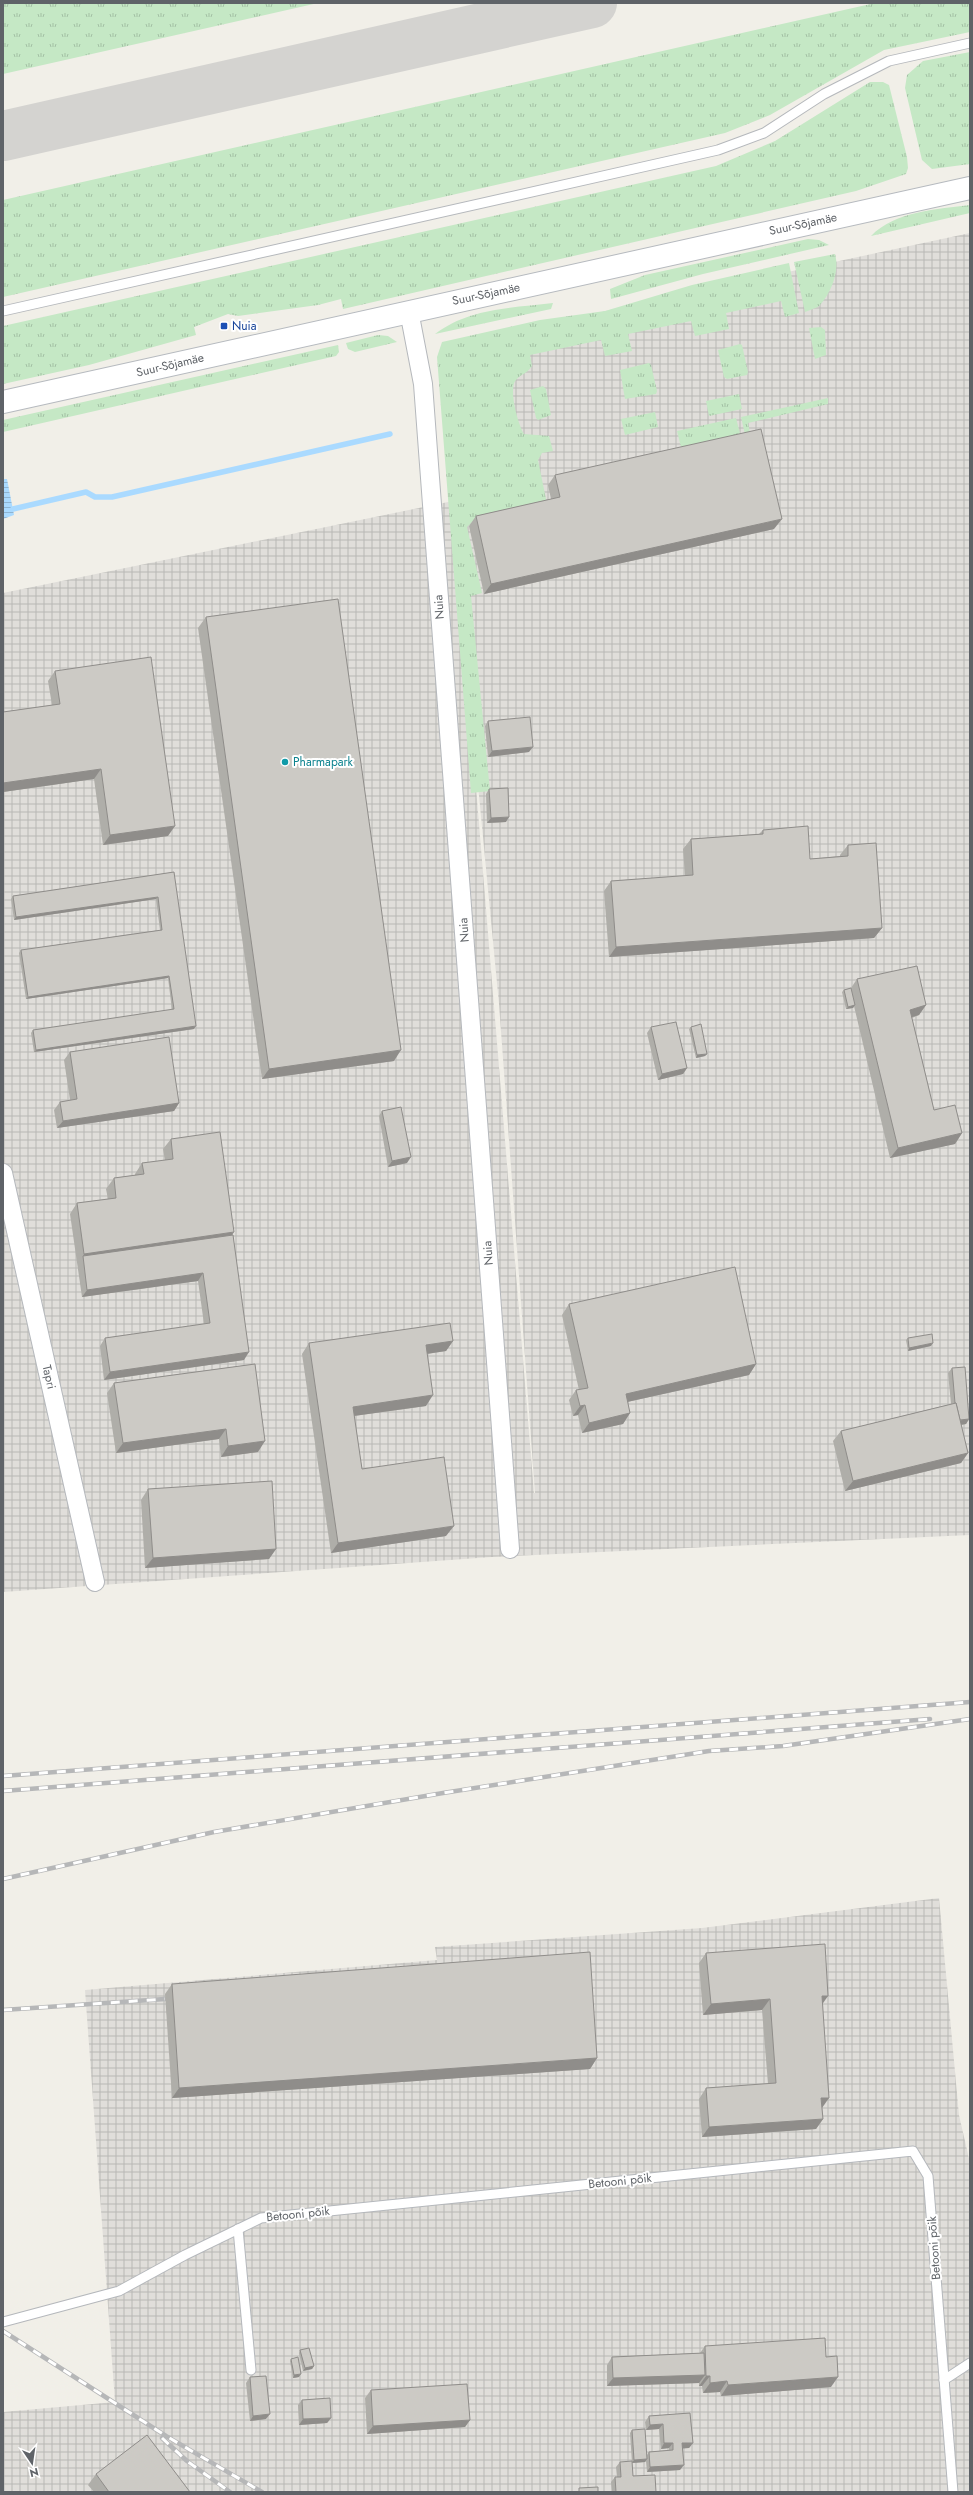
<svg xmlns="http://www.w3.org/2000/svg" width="973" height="2495" font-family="Jost,sans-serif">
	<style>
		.industrial { fill: url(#industrial-grid); fill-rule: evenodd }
		.grass { fill: url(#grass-tufts) }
		.water { fill: url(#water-rules) }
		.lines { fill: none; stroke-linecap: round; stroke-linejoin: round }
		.stream { stroke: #aadaff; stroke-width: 5.5 }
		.taxiway { stroke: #d4d3d0; stroke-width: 50 }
		.service-casing { stroke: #b5b8bc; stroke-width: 11 }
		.minor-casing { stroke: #b5b8bc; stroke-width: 20 }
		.secondary-casing { stroke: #b6babf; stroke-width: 24 }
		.service { stroke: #fff; stroke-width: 9 }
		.minor { stroke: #fff; stroke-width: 18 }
		.secondary { stroke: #fff; stroke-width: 22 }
		.rail-casing { stroke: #b6b7b8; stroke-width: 4.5 }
		.rail { stroke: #fff; stroke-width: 3; stroke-dasharray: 9; stroke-linecap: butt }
		.wall { fill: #afaea9 }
		.shaded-wall { fill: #8f8d8a }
		.building { fill: #cccac5; stroke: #8f8d8a }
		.transit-dot { fill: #1a4fb4; stroke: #fff; stroke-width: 1.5 }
		.culture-dot { fill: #0f9aa8; stroke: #fff; stroke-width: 1.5 }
		.labels { text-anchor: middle; stroke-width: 4; stroke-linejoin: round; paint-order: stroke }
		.street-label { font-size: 12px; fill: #5f6368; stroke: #fff }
		.transit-label { font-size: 12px; fill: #164399; stroke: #fff; text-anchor: start }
		.culture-label { font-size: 12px; fill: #0d838f; stroke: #fff; text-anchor: start }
	</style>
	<defs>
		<pattern id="industrial-grid" width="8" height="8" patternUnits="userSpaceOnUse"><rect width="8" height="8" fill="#e0deda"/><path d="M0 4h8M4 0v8" fill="none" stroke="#b9b8b5"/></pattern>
		<pattern id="grass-tufts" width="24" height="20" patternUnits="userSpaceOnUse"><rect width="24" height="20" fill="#c5e8c5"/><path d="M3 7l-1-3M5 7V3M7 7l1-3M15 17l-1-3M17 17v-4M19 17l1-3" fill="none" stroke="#a3c0a4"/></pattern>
		<pattern id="water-rules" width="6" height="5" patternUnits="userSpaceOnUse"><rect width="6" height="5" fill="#aadaff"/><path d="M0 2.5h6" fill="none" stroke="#8eb4d2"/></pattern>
	</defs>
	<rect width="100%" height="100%" fill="#f1efe8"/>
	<!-- industrial -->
	<g class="industrial">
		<path d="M970 233V1535L492 1557 3 1592V593L453 501 447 345ZM463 629 499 1004 535 1493H534Z"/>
		<path d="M939 1898 959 2115 970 2163V2492H3V2412L115 2402 85 1990 437 1960 435 1947 702 1928Z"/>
	</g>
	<!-- grass -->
	<g class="grass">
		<path d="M3 3H318L3 74Z"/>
		<path d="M875 3H970V32L884 50 770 115 725 133 3 297V200Z"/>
		<path d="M970 52V164L932 169 922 160 905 88 907 75 923 61Z"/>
		<path d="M870 82H883L889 85 907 157 908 168 906 174 856 191 343 309 341 299 318 305 238 316 228 314 194 327 196 335 89 365 3 384V326L716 166 775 141Z"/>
		<path d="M970 205V213L871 236C895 211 938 209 970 205Z"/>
		<path d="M808 239 819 240 829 245 703 274 611 299 610 289 645 275Z"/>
		<path d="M835 254C840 271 831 294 818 307L805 312 794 262Z"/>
		<path d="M789 263 799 313 785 317 781 301 726 313 729 329 695 336 691 321 628 334 632 351 605 356 601 340 530 355 532 366C528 373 521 374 516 380 508 389 518 424 524 434L549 436 553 451 542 453 538 460 547 504 473 521 467 527 482 593 471 596 490 791 471 793 437 357 442 342 540 320 605 311 692 285Z"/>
		<path d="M553 303 551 309 435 334C469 308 511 308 553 303Z"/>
		<path d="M821 327 825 330 826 355 815 359 809 328Z"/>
		<path d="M378 335 388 336 397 342 355 352 348 349 346 343Z"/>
		<path d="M740 344 742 345 748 372 747 375 727 379 724 377 718 350Z"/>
		<path d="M338 345 339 352 336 356 3 432V420Z"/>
		<path d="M649 363 651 365 657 391 656 394 625 399 620 370Z"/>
		<path d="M543 386 546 389 551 415 538 420 536 418 530 390Z"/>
		<path d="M739 394 742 409 709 416 706 401Z"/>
		<path d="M828 398V404L748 423 751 437 746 439 741 417Z"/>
		<path d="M655 412 658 427 625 435 621 419Z"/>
		<path d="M736 418 741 437 682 451 677 431Z"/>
	</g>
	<!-- water -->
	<path class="water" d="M3 479H7L14 515 3 519Z"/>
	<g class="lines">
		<!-- stream -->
		<path class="stream" d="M13 509 86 492 95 497H112L390 434"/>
		<!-- taxiway -->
		<path class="taxiway" d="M3 136 592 3"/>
		<defs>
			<g id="service">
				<path d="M3 311 718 150 764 133 824 94 889 61 970 43"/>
				<path d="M238 2229 251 2370"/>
				<path d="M3 2322 119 2291 185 2255 261 2218 913 2151 928 2176 953 2492"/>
				<path d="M944 2380 970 2363"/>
			</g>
			<g id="minor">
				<path d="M409 311 423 384 510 1549"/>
				<path d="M3 1173 95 1582"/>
			</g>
			<path id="secondary" d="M3 402 970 188"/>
		</defs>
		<!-- service casing -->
		<use href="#service" class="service-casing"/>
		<!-- minor casing -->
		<use href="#minor" class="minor-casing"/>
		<!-- secondary casing -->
		<use href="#secondary" class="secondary-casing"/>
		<!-- service -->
		<use href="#service" class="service"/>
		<!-- minor -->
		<use href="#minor" class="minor"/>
		<!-- secondary -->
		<use href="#secondary" class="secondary"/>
		<defs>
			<g id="rail">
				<path d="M3 1776 970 1702"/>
				<path d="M3 1791 930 1719"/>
				<path d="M3 1879 214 1832 443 1793 709 1751 783 1746 970 1719"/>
				<path d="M3 2010 165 1999"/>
				<path d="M3 2331 166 2436 262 2492"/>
				<path d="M162 2438 187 2461 230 2492"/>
			</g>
		</defs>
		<!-- rail casing -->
		<use href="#rail" class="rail-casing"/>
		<!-- rail -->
		<use href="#rail" class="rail"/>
	</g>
	<!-- wall -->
	<g class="wall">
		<path d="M555 475 774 529 484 594 469 526 476 516 551 499 548 485Z"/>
		<path d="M206 617 394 1061 262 1079 198 628Z"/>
		<path d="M55 671 168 836 103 845 94 779 3 792V712L52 705 48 681Z"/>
		<path d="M488 721 529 752 488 757 485 726Z"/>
		<path d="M489 789 506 822 487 823 486 794Z"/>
		<path d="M763 830 810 859 840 856V855L848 845 882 928 874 938 609 957 604 891 611 881 685 876 683 849 691 839 759 834Z"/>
		<path d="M174 872 194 1029 34 1052 31 1033 33 1030 172 1010 168 978 26 999 19 953 21 950 160 930 156 899 14 920 11 899 13 896Z"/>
		<path d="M857 979 926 1005 919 1015 912 1018 934 1110 962 1133 955 1144 890 1158 854 1006 853 1008 846 1009 842 992 844 990 851 988Z"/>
		<path d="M651 1027 687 1068 683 1074 658 1080 647 1033Z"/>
		<path d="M691 1027 707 1054 705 1056 696 1058 689 1029Z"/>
		<path d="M70 1052 179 1103 174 1111 57 1128 54 1110 60 1102 70 1100 64 1060Z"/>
		<path d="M382 1111 407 1163 388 1167 379 1116Z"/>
		<path d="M171 1139 233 1235 244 1360 104 1380 100 1346 105 1338 204 1324 198 1281 82 1297 70 1214 77 1203 108 1199 106 1189 114 1178 135 1175V1174L142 1163 165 1160 163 1149Z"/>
		<path d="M569 1304 756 1364 749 1375 627 1402 630 1413 623 1424 582 1433 578 1415 573 1416 569 1400 576 1390H579L562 1315Z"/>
		<path d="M908 1338 931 1346 908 1351 906 1340Z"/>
		<path d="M453 1341 446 1351 427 1354 426 1406 354 1416 362 1469 446 1536 331 1553 302 1354 309 1343Z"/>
		<path d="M255 1364 258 1452 221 1457 219 1439 116 1453 107 1393 114 1383Z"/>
		<path d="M952 1368 969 1419 966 1424 961 1425 968 1453 961 1463 845 1491 833 1441 841 1431 951 1404 948 1373Z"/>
		<path d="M148 1489 276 1549 269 1559 145 1568 141 1500Z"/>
		<path d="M706 1953 822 2004V2108L823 2119 816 2129 702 2137 699 2099 706 2088 768 2084 762 2010 703 2015 699 1963Z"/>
		<path d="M172 1984 597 2058 590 2069 172 2098 165 1994Z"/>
		<path d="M705 2346 826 2357 831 2387 721 2396 720 2392 703 2393 702 2386H699V2383L607 2386V2365L612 2357 700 2353Z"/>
		<path d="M300 2350 314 2366 312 2369 303 2371 299 2353Z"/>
		<path d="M291 2359 299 2377 293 2378 290 2361Z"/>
		<path d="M250 2377 266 2419 250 2421 246 2383Z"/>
		<path d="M371 2390 470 2420 465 2427 367 2434 365 2398Z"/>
		<path d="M302 2400 331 2418 327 2423 299 2425 298 2405Z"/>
		<path d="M690 2413 693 2443 689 2448H683L680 2470 647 2472 646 2461 645 2462 632 2463 630 2433 632 2430 647 2455 649 2452 669 2450V2448L661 2449 659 2429 646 2430 645 2422 649 2416Z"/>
		<path d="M620 2462 633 2476 656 2492H612L611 2482 615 2477H617L616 2467Z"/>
		<path d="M96 2474 190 2492H94L88 2485Z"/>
	</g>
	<!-- shaded-wall -->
	<g class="shaded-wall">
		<path d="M782 519 774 529 484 594 491 584Z"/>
		<path d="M533 747 529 752 488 757 492 751Z"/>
		<path d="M101 769 94 779 3 792V783Z"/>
		<path d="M509 817 506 822 487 823 491 818Z"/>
		<path d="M175 826 168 836 103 845 110 835Z"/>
		<path d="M158 897 156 899 14 920 16 917Z"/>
		<path d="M882 928 874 938 609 957 616 947Z"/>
		<path d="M169 976 168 978 26 999 28 997Z"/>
		<path d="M855 1005 853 1008 846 1009 848 1007Z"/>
		<path d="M926 1005 919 1015 902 1020 910 1010Z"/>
		<path d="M196 1026 194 1029 34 1052 36 1050Z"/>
		<path d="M401 1050 394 1061 262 1079 269 1069Z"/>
		<path d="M707 1054 705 1056 696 1058 697 1055Z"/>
		<path d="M687 1068 683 1074 658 1080 662 1074Z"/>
		<path d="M179 1103 174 1111 57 1128 63 1121Z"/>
		<path d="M962 1133 955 1144 890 1158 898 1148Z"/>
		<path d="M411 1157 407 1163 388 1167 392 1161Z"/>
		<path d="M234 1232 227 1242 83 1256 84 1254Z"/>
		<path d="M203 1273 198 1281 82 1297 87 1290Z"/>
		<path d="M453 1341 446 1351 419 1355 426 1345Z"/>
		<path d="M933 1343 931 1346 908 1351 909 1348Z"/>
		<path d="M249 1352 244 1360 104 1380 110 1372Z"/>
		<path d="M756 1364 749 1375 618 1404 626 1394Z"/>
		<path d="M433 1395 426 1406 346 1417 353 1407Z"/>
		<path d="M585 1405 578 1415 573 1416 580 1406Z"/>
		<path d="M630 1413 623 1424 582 1433 589 1423Z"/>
		<path d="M969 1419 966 1424 953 1426 957 1421Z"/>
		<path d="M226 1429 219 1439 116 1453 123 1443Z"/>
		<path d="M265 1441 258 1452 221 1457 228 1446Z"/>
		<path d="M968 1453 961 1463 845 1491 853 1481Z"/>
		<path d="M454 1526 446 1536 331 1553 338 1543Z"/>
		<path d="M276 1549 269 1559 145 1568 153 1558Z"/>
		<path d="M822 1996H828L821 2006Z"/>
		<path d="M770 1999 762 2010 703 2015 711 2004Z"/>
		<path d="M597 2058 590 2069 172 2098 179 2088Z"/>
		<path d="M821 2098H829L822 2108Z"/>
		<path d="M823 2119 816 2129 702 2137 709 2127Z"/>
		<path d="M314 2366 312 2369 303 2371 305 2368Z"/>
		<path d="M301 2374 299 2377 293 2378 294 2375Z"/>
		<path d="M705 2375 699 2383 607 2386 613 2378Z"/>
		<path d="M706 2376H710L702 2386H699Z"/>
		<path d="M838 2377 831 2387 721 2396 728 2385Z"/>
		<path d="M727 2381 720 2392 703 2393 710 2383Z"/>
		<path d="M270 2414 266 2419 250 2421 253 2416Z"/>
		<path d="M331 2418 327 2423 299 2425 303 2419Z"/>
		<path d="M470 2420 465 2427 367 2434 373 2426Z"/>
		<path d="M663 2424 659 2429 646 2430 650 2425Z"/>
		<path d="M664 2443H673L669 2448 661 2449Z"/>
		<path d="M682 2443H693L689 2448 678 2449Z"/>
		<path d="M647 2459 645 2462 632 2463 634 2460Z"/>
		<path d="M684 2465 680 2470 647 2472 650 2467Z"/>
	</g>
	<!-- building -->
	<g class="building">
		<path d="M761 429 782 519 491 584 476 516 560 497 555 475Z"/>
		<path d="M338 599 401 1050 269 1069 206 617Z"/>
		<path d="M151 657 175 826 110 835 101 769 3 783V712L60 704 55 671Z"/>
		<path d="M530 717 533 747 492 751 488 721Z"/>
		<path d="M508 788 509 817 491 818 489 789Z"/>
		<path d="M808 826 810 859 848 856V845L876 843 882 928 616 947 611 881 693 875 691 839 763 834V830Z"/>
		<path d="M174 872 196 1026 36 1050 33 1030 174 1009 169 976 28 997 21 950 162 930 158 897 16 917 13 896Z"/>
		<path d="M917 966 926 1005 910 1010 934 1110 955 1105 962 1133 898 1148 857 979Z"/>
		<path d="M851 988 855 1005 848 1007 844 990Z"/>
		<path d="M676 1022 687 1068 662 1074 651 1027Z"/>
		<path d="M701 1024 707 1054 697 1055 691 1027Z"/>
		<path d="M169 1037 179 1103 63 1121 60 1102 77 1099 70 1052Z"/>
		<path d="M401 1107 411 1157 392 1161 382 1111Z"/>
		<path d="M220 1132 234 1232 84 1254 77 1203 116 1198 114 1178 144 1174 142 1163 173 1159 171 1139Z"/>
		<path d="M233 1235 249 1352 110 1372 105 1338 210 1323 203 1273 87 1290 83 1256Z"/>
		<path d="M735 1267 756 1364 626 1394 630 1413 589 1423 585 1405 580 1406 576 1390 588 1388 569 1304Z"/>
		<path d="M450 1323 453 1341 426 1345 433 1395 353 1407 362 1469 444 1457 454 1526 338 1543 309 1343Z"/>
		<path d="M932 1334 933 1343 909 1348 908 1338Z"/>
		<path d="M255 1364 265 1441 228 1446 226 1429 123 1443 114 1383Z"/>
		<path d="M965 1367 969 1419 960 1420 956 1403H955L952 1368Z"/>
		<path d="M956 1403 968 1453 853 1481 841 1431Z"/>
		<path d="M272 1481 276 1549 153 1558 148 1489Z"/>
		<path d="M825 1944 828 1996H822L829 2098H821L823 2119 709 2127 706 2088 776 2083 770 1999 711 2004 706 1953Z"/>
		<path d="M590 1952 597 2058 179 2088 172 1984Z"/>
		<path d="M825 2338 826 2357 837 2356 838 2377 728 2385 727 2381 710 2383V2376H706L705 2346Z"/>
		<path d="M309 2348 314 2366 305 2368 300 2350Z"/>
		<path d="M704 2353 705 2375 613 2378 612 2357Z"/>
		<path d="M298 2357 301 2374 294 2375 291 2359Z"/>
		<path d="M266 2376 270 2414 253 2416 250 2377Z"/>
		<path d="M467 2384 470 2420 373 2426 371 2390Z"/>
		<path d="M330 2398 331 2418 303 2419 302 2400Z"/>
		<path d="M690 2413 693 2443H682L684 2465 650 2467 649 2452 673 2450V2443H664L663 2424 650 2425 649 2416Z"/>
		<path d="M645 2429 647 2459 634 2460 632 2430Z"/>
		<path d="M147 2435 190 2492H109L96 2474Z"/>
		<path d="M632 2461 633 2476 655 2475 656 2492H616L615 2477H621L620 2462Z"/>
		<path d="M598 2487V2492H579V2488Z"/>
	</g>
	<!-- markers -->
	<rect class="transit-dot" x="220" y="322" width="8" height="8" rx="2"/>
	<circle class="culture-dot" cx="285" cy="762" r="4"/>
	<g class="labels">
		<!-- street labels -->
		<g class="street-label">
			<text transform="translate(803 224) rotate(-12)" y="4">Suur-Sõjamäe</text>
			<text transform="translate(486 294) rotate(-12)" y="4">Suur-Sõjamäe</text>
			<text transform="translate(170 365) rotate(-13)" y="4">Suur-Sõjamäe</text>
			<text transform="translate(439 607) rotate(-94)" y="4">Nuia</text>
			<text transform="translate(464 930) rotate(-94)" y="4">Nuia</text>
			<text transform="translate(488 1253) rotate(-94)" y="4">Nuia</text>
			<text transform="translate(49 1377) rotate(77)" y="4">Tapri</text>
			<text transform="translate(620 2181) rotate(-6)" y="4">Betooni põik</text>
			<text transform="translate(298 2214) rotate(-6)" y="4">Betooni põik</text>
			<text transform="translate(934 2248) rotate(-94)" y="4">Betooni põik</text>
		</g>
		<!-- transit labels -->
		<g class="transit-label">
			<text x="232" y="330">Nuia</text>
		</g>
		<!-- culture labels -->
		<g class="culture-label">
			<text x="293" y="766">Pharmapark</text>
		</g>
	</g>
	<!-- border -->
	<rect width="973" height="2495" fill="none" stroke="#5f6368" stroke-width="8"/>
	<!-- north arrow -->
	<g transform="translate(32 2463) rotate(167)" stroke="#ffffff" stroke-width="3" paint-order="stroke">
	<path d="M0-3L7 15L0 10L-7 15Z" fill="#5f6368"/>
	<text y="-6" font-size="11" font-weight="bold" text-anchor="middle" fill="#5f6368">N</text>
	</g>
</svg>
